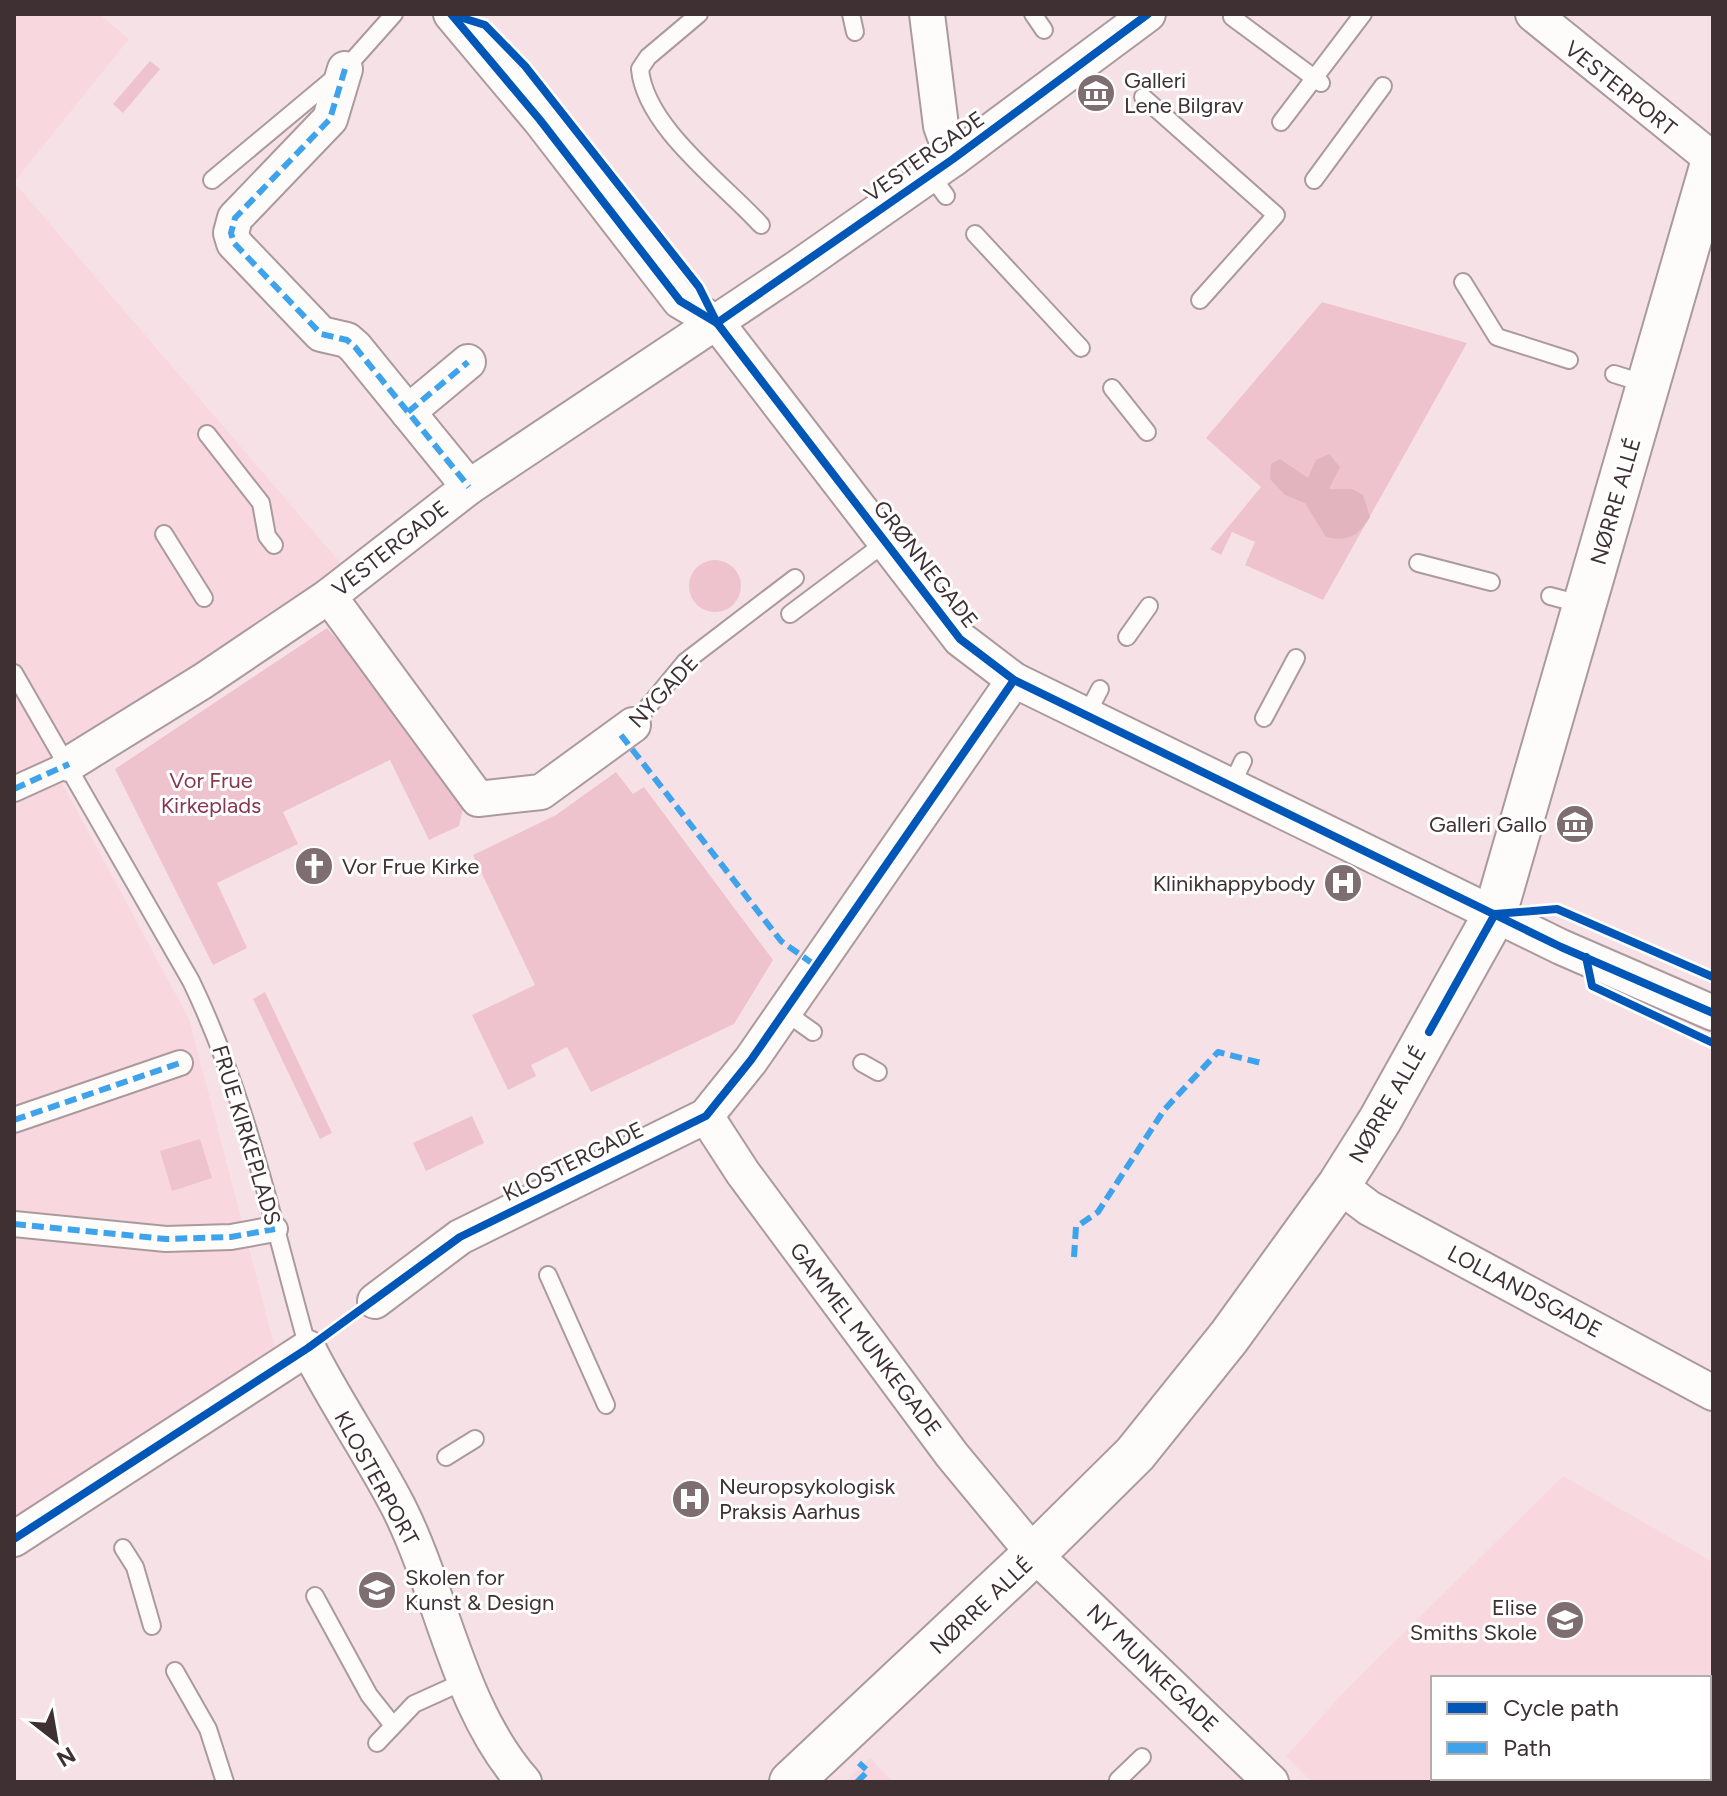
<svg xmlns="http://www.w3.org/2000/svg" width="1727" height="1796" font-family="Figtree,sans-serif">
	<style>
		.built { fill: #f8d7de }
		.green { fill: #efc3cd }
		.forest { fill: #e1b4be }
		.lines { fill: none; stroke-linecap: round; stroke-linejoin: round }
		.service-casing { stroke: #aa9a9e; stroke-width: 20 }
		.pedestrian-casing { stroke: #aa9a9e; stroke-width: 28 }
		.minor-casing { stroke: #aa9a9e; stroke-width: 38 }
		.tertiary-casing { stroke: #aa9a9e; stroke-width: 46 }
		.service { stroke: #fefbfb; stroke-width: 16 }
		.pedestrian { stroke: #fefbfb; stroke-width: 24 }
		.minor { stroke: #fefbfb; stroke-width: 34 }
		.tertiary { stroke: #fefbfb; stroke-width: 42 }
		.quiet { stroke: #3fa3eb; stroke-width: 6; stroke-dasharray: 12 6; stroke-linecap: butt }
		.cycleway-casing { stroke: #fff; stroke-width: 13 }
		.cycleway { stroke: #0057b8; stroke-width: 8 }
		.labels { text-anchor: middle; stroke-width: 6; stroke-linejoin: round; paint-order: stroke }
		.poi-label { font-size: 22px; fill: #3e3033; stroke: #fff; text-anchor: start }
		.street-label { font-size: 22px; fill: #3e3033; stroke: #fff }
		.park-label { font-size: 22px; fill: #873750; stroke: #fff }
	</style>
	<rect width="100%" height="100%" fill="#f6e2e6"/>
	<!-- built -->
	<g class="built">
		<path d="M14 14H99L129 39 14 182 343 566 52 764 189 1019 275 1348 14 1523Z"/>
		<path d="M1563 1476 1713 1562V1717L1709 1721V1678H1433V1778H1650L1645 1782H1312L1286 1756 1348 1688Z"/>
		<path d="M870 1758 893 1782H845Z"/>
	</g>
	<!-- green -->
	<g class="green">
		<path d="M150 61 160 69 123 113 113 104Z"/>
		<path d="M1322 302 1467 343 1323 600 1245 565 1255 542 1232 532 1221 555 1210 549 1261 487 1206 438Z"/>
		<circle cx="715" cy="586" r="26"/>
		<path d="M327 628 360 666 463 809 459 826 429 840 390 760 283 812 298 844 217 883 247 948 213 965 115 769Z"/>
		<path d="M616 772 633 794 644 787 773 960 734 1024 591 1092 567 1047 531 1065 536 1076 508 1090 472 1015 535 985 473 855 556 815Z"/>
		<path d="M265 992 332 1133 320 1139 253 999Z"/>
		<path d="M472 1116 484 1143 426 1171 413 1143Z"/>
		<path d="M200 1139 212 1178 172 1191 160 1151Z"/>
	</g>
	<!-- forest -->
	<path class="forest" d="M1329 454 1340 467 1329 489H1352L1363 495 1370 517C1358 536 1349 542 1326 537L1305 503 1285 495 1270 479 1271 464 1280 459 1308 478 1316 460Z"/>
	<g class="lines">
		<defs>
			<g id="service">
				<path d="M699 14 648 57 640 69C645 127 724 184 761 225"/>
				<path d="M851 14 855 32"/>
				<path d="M1033 14 1044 30"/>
				<path d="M1232 17 1321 83"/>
				<path d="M1143 97 1276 215 1200 300"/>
				<path d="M1281 122 1363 14"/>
				<path d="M930 174 946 196"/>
				<path d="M212 180 345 69 394 14"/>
				<path d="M1314 180 1383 86"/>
				<path d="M975 234 1081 348"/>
				<path d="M1463 282 1497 337 1569 360"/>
				<path d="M1614 374 1646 384"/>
				<path d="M1112 388 1147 432"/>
				<path d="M207 434 261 503 267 536 274 545"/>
				<path d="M164 534 204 598"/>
				<path d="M1418 563 1491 582"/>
				<path d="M1550 596 1584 605"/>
				<path d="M790 614 885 543"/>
				<path d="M1127 637 1149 606"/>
				<path d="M14 673 191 981C247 1097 273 1224 308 1348"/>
				<path d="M1087 714 1100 689"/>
				<path d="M1264 718 1296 658"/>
				<path d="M633 725 685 662 795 578"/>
				<path d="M1232 784 1243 761"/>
				<path d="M785 1012 813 1032"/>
				<path d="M862 1063 878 1072"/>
				<path d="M548 1275 606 1405"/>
				<path d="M446 1457 475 1439"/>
				<path d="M123 1548 135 1567 152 1626"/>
				<path d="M315 1596 369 1695 392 1724"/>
				<path d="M175 1671 208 1729 225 1782"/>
				<path d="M377 1743 414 1704 467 1680"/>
				<path d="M1118 1780 1142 1757"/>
			</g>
			<g id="pedestrian">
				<path d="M14 789 69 764"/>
				<path d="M14 1120 180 1063"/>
				<path d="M14 1224 166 1239 231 1237 275 1229"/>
			</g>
			<g id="minor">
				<path d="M451 14 540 120 680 301 717 323 960 639 1014 680 1561 947 1713 1013"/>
				<path d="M927 14 941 126 953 159"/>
				<path d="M1533 14 1712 159 1713 157"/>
				<path d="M345 69 330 119 235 218 231 233 234 243 321 334 347 340 355 347 469 487"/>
				<path d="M408 412 468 362"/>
				<path d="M329 596 478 799 541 792 633 725"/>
				<path d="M69 764 203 681 329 596 469 487 797 268 953 159 1148 14"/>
				<path d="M706 1116 743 1173 952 1455 1034 1554 1271 1782"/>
				<path d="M1339 1185 1369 1208 1713 1393"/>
				<path d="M375 1301 460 1237 706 1116 751 1060 1014 680"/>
				<path d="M14 1539 308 1348C335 1402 370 1452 398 1506 443 1595 457 1706 524 1782"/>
				<path d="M1690 1782 1694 1778"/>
			</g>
			<path id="tertiary" d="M791 1782 1034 1554 1135 1454 1229 1337 1339 1185 1380 1120 1495 914 1713 160"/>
		</defs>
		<!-- service casing -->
		<use href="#service" class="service-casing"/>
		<!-- pedestrian casing -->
		<use href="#pedestrian" class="pedestrian-casing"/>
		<!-- minor casing -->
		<use href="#minor" class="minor-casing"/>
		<!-- tertiary casing -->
		<use href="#tertiary" class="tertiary-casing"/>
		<!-- service -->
		<use href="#service" class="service"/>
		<!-- pedestrian -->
		<use href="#pedestrian" class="pedestrian"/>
		<!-- minor -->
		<use href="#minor" class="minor"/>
		<!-- tertiary -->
		<use href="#tertiary" class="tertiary"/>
		<!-- quiet -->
		<g class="quiet">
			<path d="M345 69 330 119 235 218 231 233 234 243 321 334 347 340 355 347 469 487"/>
			<path d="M408 412 468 362"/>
			<path d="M621 735 781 941 816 966"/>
			<path d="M14 789 69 764"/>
			<path d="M14 1120 180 1063"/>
			<path d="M14 1224 166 1239 231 1237 275 1229"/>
			<path d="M1074 1257 1076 1227 1098 1212 1164 1110 1218 1052 1265 1064"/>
			<path d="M857 1782 868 1771 859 1763"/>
		</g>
		<defs>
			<g id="cycleway">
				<path d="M451 14 540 120 680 301 717 323 960 639 1014 680 1561 947 1713 1013"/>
				<path d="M453 15 485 25 525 66 699 287 717 323"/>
				<path d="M717 323 953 159 1148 14"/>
				<path d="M1495 914 1557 909 1713 977"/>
				<path d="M1586 957 1592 986 1713 1043"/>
				<path d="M1429 1032 1495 914"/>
				<path d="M14 1539 308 1348 460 1237 706 1116 751 1060 1014 680"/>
			</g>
		</defs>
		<!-- cycleway casing -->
		<use href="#cycleway" class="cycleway-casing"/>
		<!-- cycleway -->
		<use href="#cycleway" class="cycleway"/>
	</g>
	<!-- icons -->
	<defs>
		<symbol id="museum-disc" viewBox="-11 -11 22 22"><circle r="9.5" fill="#7e6e72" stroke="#fff"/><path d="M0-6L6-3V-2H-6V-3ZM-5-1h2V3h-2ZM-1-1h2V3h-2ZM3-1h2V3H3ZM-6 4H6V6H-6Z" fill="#fff"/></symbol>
		<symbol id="church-disc" viewBox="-11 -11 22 22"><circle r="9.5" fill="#7e6e72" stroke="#fff"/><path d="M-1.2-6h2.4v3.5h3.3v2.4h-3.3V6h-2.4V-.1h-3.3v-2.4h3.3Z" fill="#fff"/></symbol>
		<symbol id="hospital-disc" viewBox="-11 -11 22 22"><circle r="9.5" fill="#7e6e72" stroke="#fff"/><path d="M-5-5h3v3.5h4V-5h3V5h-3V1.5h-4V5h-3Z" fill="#fff"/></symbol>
		<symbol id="university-disc" viewBox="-11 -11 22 22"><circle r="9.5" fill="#7e6e72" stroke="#fff"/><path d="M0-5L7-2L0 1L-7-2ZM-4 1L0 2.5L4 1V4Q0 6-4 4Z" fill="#fff"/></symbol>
		<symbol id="school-disc" viewBox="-11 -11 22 22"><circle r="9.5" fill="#7e6e72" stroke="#fff"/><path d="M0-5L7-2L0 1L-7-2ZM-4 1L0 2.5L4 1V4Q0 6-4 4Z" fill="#fff"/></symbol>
	</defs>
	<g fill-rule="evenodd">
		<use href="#museum-disc" x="1074" y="71" width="44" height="44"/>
		<use href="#museum-disc" x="1553" y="802" width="44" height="44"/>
		<use href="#church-disc" x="292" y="844" width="44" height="44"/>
		<use href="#hospital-disc" x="1321" y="861" width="44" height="44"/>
		<use href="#hospital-disc" x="669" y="1477" width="44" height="44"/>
		<use href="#university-disc" x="355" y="1568" width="44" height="44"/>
		<use href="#school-disc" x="1543" y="1598" width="44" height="44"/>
	</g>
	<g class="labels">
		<!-- poi labels -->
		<g class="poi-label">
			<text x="1124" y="88">Galleri<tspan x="1124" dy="25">Lene Bilgrav</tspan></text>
			<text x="1547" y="832" text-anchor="end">Galleri Gallo</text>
			<text x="342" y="874">Vor Frue Kirke</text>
			<text x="1315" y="891" text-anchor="end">Klinikhappybody</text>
			<text x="719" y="1494">Neuropsykologisk<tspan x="719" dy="25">Praksis Aarhus</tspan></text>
			<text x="405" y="1585">Skolen for<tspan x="405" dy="25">Kunst &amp; Design</tspan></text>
			<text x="1537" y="1615" text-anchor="end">Elise<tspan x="1537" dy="25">Smiths Skole</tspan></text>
		</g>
		<!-- street labels -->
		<g class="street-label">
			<text transform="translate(1621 88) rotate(39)" y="8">VESTERPORT</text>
			<text transform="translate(924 156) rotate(-35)" y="8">VESTERGADE</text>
			<text transform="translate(1615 501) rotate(-74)" y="8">NØRRE ALLÉ</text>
			<text transform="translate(390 548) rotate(-38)" y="8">VESTERGADE</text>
			<text transform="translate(926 564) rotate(52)" y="8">GRØNNEGADE</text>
			<text transform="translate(663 691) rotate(-47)" y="8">NYGADE</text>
			<text transform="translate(1387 1104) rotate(-60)" y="8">NØRRE ALLÉ</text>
			<text transform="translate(247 1135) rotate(73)" y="8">FRUE KIRKEPLADS</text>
			<text transform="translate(573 1161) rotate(-26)" y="8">KLOSTERGADE</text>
			<text transform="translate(1525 1291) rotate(28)" y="8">LOLLANDSGADE</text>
			<text transform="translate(866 1339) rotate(53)" y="8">GAMMEL MUNKEGADE</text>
			<text transform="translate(377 1478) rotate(61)" y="8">KLOSTERPORT</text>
			<text transform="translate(981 1605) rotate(-43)" y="8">NØRRE ALLÉ</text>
			<text transform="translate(1153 1668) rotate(44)" y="8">NY MUNKEGADE</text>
		</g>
		<!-- park labels -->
		<g class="park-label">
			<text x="211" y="788">Vor Frue<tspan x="211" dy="25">Kirkeplads</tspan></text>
		</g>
	</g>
	<!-- border -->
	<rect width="1727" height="1796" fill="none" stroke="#3e3033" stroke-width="32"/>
	<!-- legend -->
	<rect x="1431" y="1676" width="280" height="104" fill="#ffffff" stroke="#b2acad" stroke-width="2"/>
	<rect x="1447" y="1702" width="40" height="12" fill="#0057b8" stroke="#b2acad" stroke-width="2"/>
	<text x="1503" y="1716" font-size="24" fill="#3e3033">Cycle path</text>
	<rect x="1447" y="1742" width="40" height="12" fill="#3fa3eb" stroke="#b2acad" stroke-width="2"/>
	<text x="1503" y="1756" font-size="24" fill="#3e3033">Path</text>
	<!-- north arrow -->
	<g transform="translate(56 1740) rotate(149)" stroke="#ffffff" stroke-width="6" paint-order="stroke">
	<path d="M0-6L14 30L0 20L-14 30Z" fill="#3e3033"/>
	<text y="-12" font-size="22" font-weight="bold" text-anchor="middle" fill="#3e3033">N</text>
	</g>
</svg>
